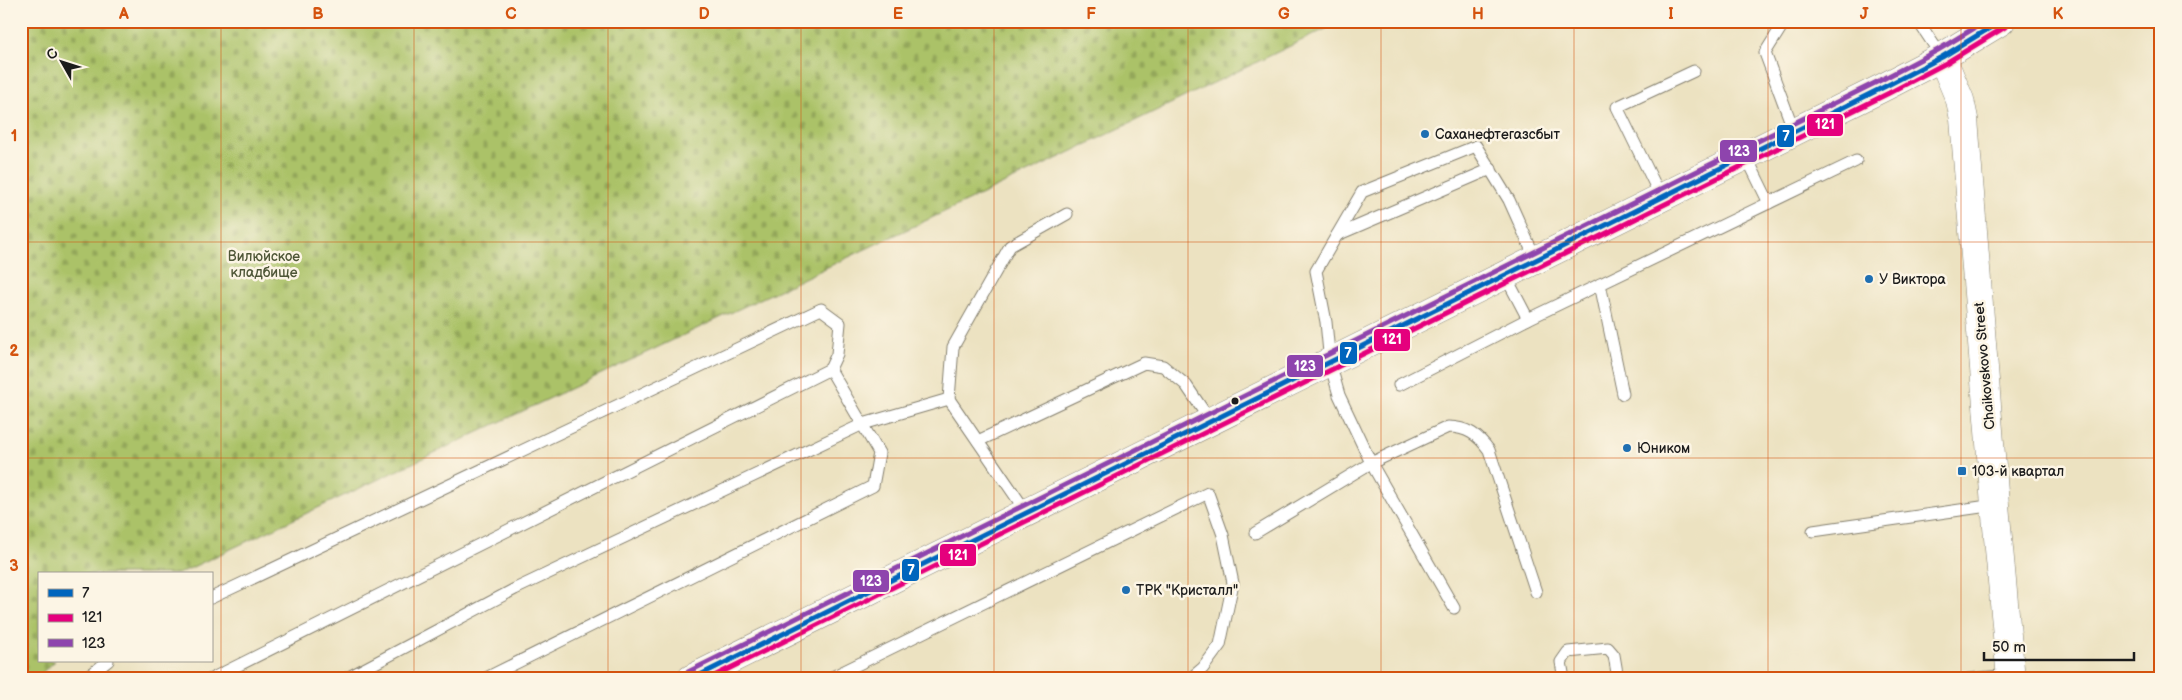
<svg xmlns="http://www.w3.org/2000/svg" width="2182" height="700" font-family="'Balsamiq Sans',sans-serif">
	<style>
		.cemetery { fill: url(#cemetery-stones); stroke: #646f42 }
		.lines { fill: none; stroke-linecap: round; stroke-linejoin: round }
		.lane-casing { stroke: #847f6e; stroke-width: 13 }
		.secondary-casing { stroke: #847f6e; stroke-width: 29 }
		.primary-casing { stroke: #847f6e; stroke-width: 29 }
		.lane { stroke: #fff; stroke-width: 11 }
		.secondary { stroke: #fff; stroke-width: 28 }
		.primary { stroke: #fff; stroke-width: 28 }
		.bus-1-casing { stroke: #fcf5e5; stroke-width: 9 }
		.bus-2-casing { stroke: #fcf5e5; stroke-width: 9 }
		.bus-3-casing { stroke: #fcf5e5; stroke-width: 9 }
		.bus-1 { stroke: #0065bd; stroke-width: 5 }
		.bus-2 { stroke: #e5007d; stroke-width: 5 }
		.bus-3 { stroke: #8e44ad; stroke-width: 5 }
		.grid { fill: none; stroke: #d4530e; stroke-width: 1; stroke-opacity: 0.55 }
		.poi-dot { fill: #1f6fb2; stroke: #fcf5e5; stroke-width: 2 }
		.bus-dot { fill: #1c1c1c; stroke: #fcf5e5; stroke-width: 2 }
		.labels { text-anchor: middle; stroke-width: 5; stroke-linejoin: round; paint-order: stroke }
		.poi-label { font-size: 14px; fill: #1c1c1c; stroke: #fcf5e5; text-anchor: start }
		.park-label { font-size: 14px; fill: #4e5637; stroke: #fcf5e5 }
		.street-label { font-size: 14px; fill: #1c1c1c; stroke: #fcf5e5 }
		.line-badge { stroke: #fcf5e5; stroke-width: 2 }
		.badge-label { font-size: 14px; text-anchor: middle; font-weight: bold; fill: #fff }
		.neatline { fill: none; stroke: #d4530e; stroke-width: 2 }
		.grid-label { font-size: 16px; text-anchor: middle; font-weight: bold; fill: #d4530e }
	</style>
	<defs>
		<pattern id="cemetery-stones" width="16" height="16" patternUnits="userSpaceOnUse" patternTransform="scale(1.25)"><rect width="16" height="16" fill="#abc268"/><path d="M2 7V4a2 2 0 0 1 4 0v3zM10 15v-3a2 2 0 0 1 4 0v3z" fill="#93a65a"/></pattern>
	</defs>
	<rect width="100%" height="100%" fill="#fcf5e5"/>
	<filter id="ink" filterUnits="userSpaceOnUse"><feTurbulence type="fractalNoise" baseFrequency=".02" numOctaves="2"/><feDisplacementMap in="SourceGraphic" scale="10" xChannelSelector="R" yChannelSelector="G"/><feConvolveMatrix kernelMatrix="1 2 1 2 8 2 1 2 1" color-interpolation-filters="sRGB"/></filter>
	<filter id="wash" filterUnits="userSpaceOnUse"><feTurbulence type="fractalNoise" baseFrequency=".0096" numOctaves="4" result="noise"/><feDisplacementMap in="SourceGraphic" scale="20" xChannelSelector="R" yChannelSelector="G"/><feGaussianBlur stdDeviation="1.12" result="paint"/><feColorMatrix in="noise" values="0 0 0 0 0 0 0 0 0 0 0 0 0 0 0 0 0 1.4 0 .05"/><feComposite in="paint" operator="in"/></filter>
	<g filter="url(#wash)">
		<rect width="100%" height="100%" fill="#ece2c1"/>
		<!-- cemetery -->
		<path class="cemetery" d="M21 21H1342L1054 160 178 574H39V661H55L35 679H21Z"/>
	</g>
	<g filter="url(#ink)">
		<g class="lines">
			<defs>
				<g id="lane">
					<path d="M1785 21 1765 53 1794 131"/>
					<path d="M1918 21 1942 57"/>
					<path d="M1746 156 1769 203"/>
					<path d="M1661 197 1617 107 1694 71"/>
					<path d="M1337 235 1491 169"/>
					<path d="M1505 275 1528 319"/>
					<path d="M1600 284 1623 394"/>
					<path d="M1399 385 1528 319 1856 161"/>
					<path d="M949 399 953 347 1010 246 1067 214"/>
					<path d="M978 441 1144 363 1163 366 1186 385 1211 422"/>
					<path d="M1813 531 1995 505"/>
					<path d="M1255 533 1371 463 1448 427C1467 427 1478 435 1489 450L1536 592"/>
					<path d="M211 598 821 309 840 323 837 354 830 369 879 453 873 486 484 679"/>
					<path d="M1454 608 1371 463 1339 395 1330 363 1326 322 1316 271 1362 192 1476 146 1509 200 1536 260"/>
					<path d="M85 679 108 661"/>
					<path d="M211 679 830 369"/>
					<path d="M345 679 515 589 863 424 949 399 1027 513"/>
					<path d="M828 679 1208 493 1223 535 1233 583 1220 645 1203 668 1190 679"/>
					<path d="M1564 679 1561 662 1568 652 1608 648 1614 655 1618 679"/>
					<path d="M1968 679 2010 675"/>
				</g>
				<path id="secondary" d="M1942 57 1960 100 1964 119 1995 505 2011 679"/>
				<path id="primary" d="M691 679 1886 86 1942 57 2001 21"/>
			</defs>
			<!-- lane casing -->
			<use href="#lane" class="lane-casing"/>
			<!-- secondary casing -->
			<use href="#secondary" class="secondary-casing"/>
			<!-- primary casing -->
			<use href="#primary" class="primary-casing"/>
			<!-- lane -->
			<use href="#lane" class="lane"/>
			<!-- secondary -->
			<use href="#secondary" class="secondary"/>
			<!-- primary -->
			<use href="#primary" class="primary"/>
			<defs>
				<path id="bus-1" d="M692 679 1886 86 1942 57 2001 21"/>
				<path id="bus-2" d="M708 679 1889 93 1946 63 2005 27"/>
				<path id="bus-3" d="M688 672 1883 79 1938 50 1986 21"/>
			</defs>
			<!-- bus-1 casing -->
			<use href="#bus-1" class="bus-1-casing"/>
			<!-- bus-2 casing -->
			<use href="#bus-2" class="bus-2-casing"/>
			<!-- bus-3 casing -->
			<use href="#bus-3" class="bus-3-casing"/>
			<!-- bus-1 -->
			<use href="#bus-1" class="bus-1"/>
			<!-- bus-2 -->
			<use href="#bus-2" class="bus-2"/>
			<!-- bus-3 -->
			<use href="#bus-3" class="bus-3"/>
		</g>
	</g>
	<!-- grid -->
	<path class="grid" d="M221 21V679M414 21V679M608 21V679M801 21V679M994 21V679M1188 21V679M1381 21V679M1574 21V679M1768 21V679M1961 21V679M21 242H2161M21 458H2161"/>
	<!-- markers -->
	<g class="poi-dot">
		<circle cx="1425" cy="134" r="5"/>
		<circle cx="1869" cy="279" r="5"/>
		<circle cx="1627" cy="448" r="5"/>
		<rect x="1957" y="466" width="10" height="10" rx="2.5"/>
		<circle cx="1126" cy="590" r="5"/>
	</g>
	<circle class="bus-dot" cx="1235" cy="401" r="4.5"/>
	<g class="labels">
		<!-- poi labels -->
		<g class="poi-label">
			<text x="1435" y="139">Саханефтегазсбыт</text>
			<text x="1879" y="284">У Виктора</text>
			<text x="1637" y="453">Юником</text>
			<text x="1972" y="476">103-й квартал</text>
			<text x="1136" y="595">ТРК "Кристалл"</text>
		</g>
		<!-- park labels -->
		<g class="park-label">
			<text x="264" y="261">Вилюйское<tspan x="264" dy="16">кладбище</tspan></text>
		</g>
		<!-- street labels -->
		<g class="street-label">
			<text transform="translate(1984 366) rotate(-95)" y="5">Chaikovskovo Street</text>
		</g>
	</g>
	<g class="line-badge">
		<rect x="1806" y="113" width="38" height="24" rx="5" fill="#e5007d"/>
		<rect x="1776" y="124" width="19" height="24" rx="5" fill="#0065bd"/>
		<rect x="1719" y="139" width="39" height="24" rx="5" fill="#8e44ad"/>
		<rect x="1373" y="328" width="38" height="24" rx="5" fill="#e5007d"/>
		<rect x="1339" y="341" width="19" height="24" rx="5" fill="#0065bd"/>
		<rect x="1286" y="354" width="38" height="24" rx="5" fill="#8e44ad"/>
		<rect x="939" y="543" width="38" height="24" rx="5" fill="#e5007d"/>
		<rect x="901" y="558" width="19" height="24" rx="5" fill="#0065bd"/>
		<rect x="852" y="569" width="38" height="24" rx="5" fill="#8e44ad"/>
	</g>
	<g class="badge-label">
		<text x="1825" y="129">121</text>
		<text x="1786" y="141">7</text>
		<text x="1739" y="156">123</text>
		<text x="1392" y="344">121</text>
		<text x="1348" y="358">7</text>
		<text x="1305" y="371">123</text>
		<text x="958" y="560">121</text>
		<text x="911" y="575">7</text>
		<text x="871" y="586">123</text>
	</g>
	<!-- margin -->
	<rect width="2182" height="700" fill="none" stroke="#fcf5e5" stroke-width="55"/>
	<!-- legend -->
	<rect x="38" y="572" width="175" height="90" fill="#fcf5e5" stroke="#a29e95"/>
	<rect x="48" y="589" width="25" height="8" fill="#0065bd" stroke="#a29e95"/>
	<text x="82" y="598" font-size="15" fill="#1c1c1c">7</text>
	<rect x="48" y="614" width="25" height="8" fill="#e5007d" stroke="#a29e95"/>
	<text x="82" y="622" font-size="15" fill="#1c1c1c">121</text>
	<rect x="48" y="639" width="25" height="8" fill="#8e44ad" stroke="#a29e95"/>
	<text x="82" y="648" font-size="15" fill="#1c1c1c">123</text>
	<!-- north arrow -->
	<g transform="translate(62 62) rotate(309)" stroke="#fcf5e5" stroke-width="4" paint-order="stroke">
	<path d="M0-4L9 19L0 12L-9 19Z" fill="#1c1c1c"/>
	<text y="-8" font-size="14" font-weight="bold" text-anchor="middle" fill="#1c1c1c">С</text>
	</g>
	<!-- scale -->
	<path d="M1984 652v8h150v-8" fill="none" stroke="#1c1c1c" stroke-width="2.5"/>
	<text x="1992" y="652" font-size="15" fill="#1c1c1c" stroke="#fcf5e5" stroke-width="4" paint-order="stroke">50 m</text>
	<rect x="28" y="28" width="2126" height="644" class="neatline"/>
	<g class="grid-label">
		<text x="124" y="19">A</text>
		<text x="318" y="19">B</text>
		<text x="511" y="19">C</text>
		<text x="704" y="19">D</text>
		<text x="898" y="19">E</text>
		<text x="1091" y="19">F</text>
		<text x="1284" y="19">G</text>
		<text x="1478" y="19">H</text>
		<text x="1671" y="19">I</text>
		<text x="1864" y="19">J</text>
		<text x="2058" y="19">K</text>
		<text x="14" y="141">1</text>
		<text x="14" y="356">2</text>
		<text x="14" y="571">3</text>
	</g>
</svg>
